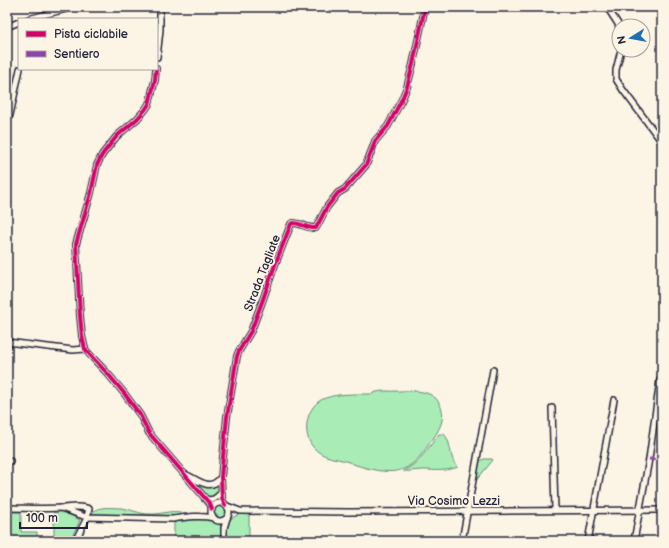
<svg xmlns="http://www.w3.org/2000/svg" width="669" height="548" font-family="'Balsamiq Sans',sans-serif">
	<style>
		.green { fill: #aaecb6; stroke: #668778 }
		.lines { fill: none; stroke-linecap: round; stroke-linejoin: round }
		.street-casing { stroke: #22223b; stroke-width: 8 }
		.street { stroke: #fcf5e5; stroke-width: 5 }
		.quiet { stroke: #8e44ad; stroke-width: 3; stroke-dasharray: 6 3; stroke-linecap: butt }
		.cycleway-casing { stroke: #fcf5e5; stroke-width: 6 }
		.cycleway { stroke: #d6006c; stroke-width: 4 }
		.labels { text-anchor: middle; stroke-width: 4; stroke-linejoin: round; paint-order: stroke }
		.street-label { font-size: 12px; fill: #22223b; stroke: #fcf5e5 }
	</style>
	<rect width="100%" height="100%" fill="#fcf5e5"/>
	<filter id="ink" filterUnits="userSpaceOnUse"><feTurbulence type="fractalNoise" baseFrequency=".025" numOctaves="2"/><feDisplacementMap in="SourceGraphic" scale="8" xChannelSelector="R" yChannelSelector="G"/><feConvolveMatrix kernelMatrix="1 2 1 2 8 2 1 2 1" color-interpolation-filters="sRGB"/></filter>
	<g filter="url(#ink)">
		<!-- green -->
		<g class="green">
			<path d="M386 391C399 392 419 388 431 395 435 397 437 399 439 403 448 418 438 432 429 444 421 456 412 468 397 471 384 473 369 469 356 465 351 463 347 461 342 460 332 458 321 456 314 448 302 436 305 409 321 400 333 394 348 394 362 394 365 394 368 394 371 394 377 393 371 393 377 392 380 391 383 391 386 391Z"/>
			<path d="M439 434H444C453 444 448 458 458 467 444 472 436 470 422 470 416 470 409 472 403 471 420 463 428 448 439 434Z"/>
			<path d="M484 459H492L493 460 474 483 479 461Z"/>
			<path d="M192 480C202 485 210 491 219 484L218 493 213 497H207Z"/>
			<circle cx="220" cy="512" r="7"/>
			<path d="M121 508C131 509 139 514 149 514 159 515 170 510 180 512V514L175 516 91 514C97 505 112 508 121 508Z"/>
			<path d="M7 512H21V532H37V541H10V532H7Z"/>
			<path d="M54 512H64L80 520 72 537H54Z"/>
			<path d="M240 514H249V539L282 540 281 541H226C226 525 224 521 240 514Z"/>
			<path d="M208 519 222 526 221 541H174V522L186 520Z"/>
		</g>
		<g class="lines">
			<defs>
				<g id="street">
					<path d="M607 7 618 24 619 28"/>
					<path d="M28 19 74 7"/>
					<path d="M7 27 19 22"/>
					<path d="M621 50 616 70V79L623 90 662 142"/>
					<path d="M157 57 160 30V7"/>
					<path d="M156 69 155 80 149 104 145 110 137 119 117 136 105 151 102 155 97 165 91 193 76 244 80 316 82 336 85 349 91 356 108 374 124 393 140 415 149 433 210 504 212 509"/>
					<path d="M10 115 20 69"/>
					<path d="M7 342 73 350 85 349"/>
					<path d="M552 408 555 510"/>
					<path d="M7 461H10"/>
					<path d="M187 475C199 481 211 492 221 477"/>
					<path d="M205 499C213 501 215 499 221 493"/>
					<circle cx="220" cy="512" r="9"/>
					<path d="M225 505 223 501 222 498 221 477 227 417 237 356 239 351 251 331 262 302 276 262 291 224 293 223C301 223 308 229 316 228L327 207 338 193 345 189 366 165 373 147 375 141 388 126 402 99 407 87 413 64 425 7"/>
					<path d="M227 506 240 511 349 512 662 510"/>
					<path d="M7 508C25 508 43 509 61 508 70 508 80 505 89 509L86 520 75 541"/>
					<path d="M61 508 86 517 173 519C187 517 200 515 214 518"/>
					<path d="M224 541V528L227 518"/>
					<path d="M462 541 493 370"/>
					<path d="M588 541 614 400"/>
					<path d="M634 541 649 459 660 380 662 377"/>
				</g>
			</defs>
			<!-- street casing -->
			<use href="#street" class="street-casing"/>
			<!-- street -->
			<use href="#street" class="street"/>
			<!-- quiet -->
			<path class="quiet" d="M649 459 662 460"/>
			<defs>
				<g id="cycleway">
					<path d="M156 69 155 80 149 104 145 110 137 119 117 136 105 151 102 155 97 165 91 193 76 244 80 316 82 336 85 349 91 356 108 374 124 393 140 415 149 433 210 504 212 509"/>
					<path d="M225 505 223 501 222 498 221 477 227 417 237 356 239 351 251 331 262 302 276 262 291 224 293 223C301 223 308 229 316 228L327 207 338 193 345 189 366 165 373 147 375 141 388 126 402 99 407 87 413 64 425 7"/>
				</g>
			</defs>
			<!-- cycleway casing -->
			<use href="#cycleway" class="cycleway-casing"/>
			<!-- cycleway -->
			<use href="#cycleway" class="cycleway"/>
		</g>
	</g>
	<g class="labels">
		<!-- street labels -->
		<g class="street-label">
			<text transform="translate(262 273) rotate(-69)" y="4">Strada Tagliate</text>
			<text x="454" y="505">Via Cosimo Lezzi</text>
		</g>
	</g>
	<!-- margin -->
	<rect width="669" height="548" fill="none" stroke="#fcf5e5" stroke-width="24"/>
	<rect x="12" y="12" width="645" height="524" fill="none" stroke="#22223b" stroke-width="1.5" filter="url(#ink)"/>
	<!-- legend -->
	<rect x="18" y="18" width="140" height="52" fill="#fcf5e5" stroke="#a5a1a1"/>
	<rect x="26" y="31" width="20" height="6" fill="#d6006c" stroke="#a5a1a1"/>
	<text x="54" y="38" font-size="12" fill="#22223b">Pista ciclabile</text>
	<rect x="26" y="51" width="20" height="6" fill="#8e44ad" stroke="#a5a1a1"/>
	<text x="54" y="58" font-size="12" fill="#22223b">Sentiero</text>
	<!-- north arrow -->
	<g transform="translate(631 38) rotate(259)"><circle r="19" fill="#fcf5e5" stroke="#a5a1a1"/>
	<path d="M0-3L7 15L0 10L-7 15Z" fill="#1f6fb2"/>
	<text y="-6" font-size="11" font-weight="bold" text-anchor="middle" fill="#22223b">N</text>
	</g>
	<!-- scale -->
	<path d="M20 522v6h67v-6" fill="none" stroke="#22223b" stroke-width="2"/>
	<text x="26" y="522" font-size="12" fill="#22223b" stroke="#fcf5e5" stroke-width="3" paint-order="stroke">100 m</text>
</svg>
